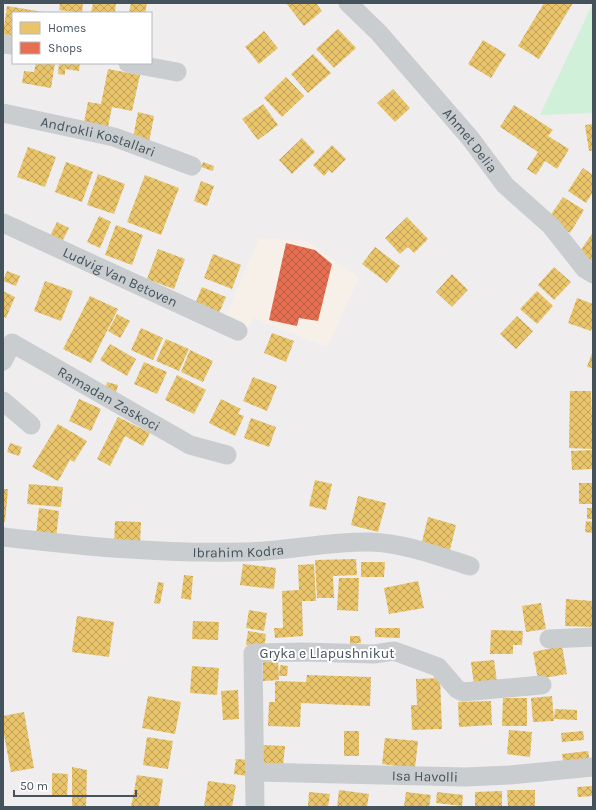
<svg xmlns="http://www.w3.org/2000/svg" width="596" height="810" font-family="Karla,sans-serif">
	<style>
		.commercial { fill: #f7f0e8 }
		.green { fill: #d0f0d9 }
		.homes { fill: url(#homes-cross-hatch) }
		.shops { fill: url(#shops-cross-hatch) }
		.lines { fill: none; stroke-linecap: round; stroke-linejoin: round }
		.minor { stroke: #c9cdcf; stroke-width: 19 }
		.labels { text-anchor: middle; stroke-width: 4; stroke-linejoin: round; paint-order: stroke }
		.street-label { font-size: 14px; fill: #43525b; stroke: #fff }
	</style>
	<defs>
		<pattern id="homes-cross-hatch" width="8" height="8" patternUnits="userSpaceOnUse"><rect width="8" height="8" fill="#e9c46a"/><path d="M0 0l8 8M0 8l8-8" fill="none" stroke="#bea25a"/></pattern>
		<pattern id="shops-cross-hatch" width="8" height="8" patternUnits="userSpaceOnUse"><rect width="8" height="8" fill="#e76f51"/><path d="M0 0l8 8M0 8l8-8" fill="none" stroke="#bd5e46"/></pattern>
	</defs>
	<rect width="100%" height="100%" fill="#efedee"/>
	<!-- commercial -->
	<path class="commercial" d="M259 238 307 241 359 278 327 347 253 318 248 328 225 317Z"/>
	<!-- green -->
	<path class="green" d="M593 3V113L540 115Z"/>
	<!-- homes -->
	<g class="homes">
		<path d="M60 3H83L82 13 59 10Z"/>
		<path d="M93 3H116L115 13H91Z"/>
		<path d="M131 3H147L145 13H129Z"/>
		<path d="M286 3H316L322 11 304 26Z"/>
		<path d="M544 3H573L539 59 518 46Z"/>
		<path d="M7 6 43 12V13H13V36L3 34Z"/>
		<path d="M338 29 356 48 334 68 316 49Z"/>
		<path d="M264 31 278 48 259 64 245 47Z"/>
		<path d="M483 40 506 54 491 78 468 64Z"/>
		<path d="M313 54 331 73 308 93 291 74Z"/>
		<path d="M36 63H55L51 88 22 83 24 71 34 72Z"/>
		<path d="M59 63H80L79 71 65 69V75L58 74Z"/>
		<path d="M108 69 140 75 132 111 112 107 107 132 83 127 88 102 101 104Z"/>
		<path d="M286 77 304 96 282 117 264 98Z"/>
		<path d="M393 89 410 108 395 122 377 103Z"/>
		<path d="M263 104 278 125 258 140 242 119Z"/>
		<path d="M514 105 553 130 548 136 569 149 557 169 545 161 536 175 527 169 538 152 500 127Z"/>
		<path d="M138 112 154 116 149 142 133 138Z"/>
		<path d="M593 124V151H589L585 125Z"/>
		<path d="M302 138 315 152 292 174 279 160Z"/>
		<path d="M332 145 346 159 332 173 329 170 324 176 313 165Z"/>
		<path d="M28 147 56 157 45 187 17 177Z"/>
		<path d="M66 162 93 172 82 202 55 192Z"/>
		<path d="M203 162 214 166 213 171 201 167Z"/>
		<path d="M583 168 593 175V192L586 203 568 191Z"/>
		<path d="M98 174 125 184 114 214 87 205Z"/>
		<path d="M145 175 179 188 161 235 127 222Z"/>
		<path d="M201 181 214 186 207 206 194 201Z"/>
		<path d="M563 197 584 210 570 233 548 219Z"/>
		<path d="M99 216 111 222 100 248 87 242Z"/>
		<path d="M407 217 428 239 414 253 408 247 400 254 385 238Z"/>
		<path d="M57 222 69 228 62 242 50 236Z"/>
		<path d="M116 225 143 235 132 265 105 255Z"/>
		<path d="M593 232V262L579 253Z"/>
		<path d="M375 247 400 266 387 283 362 264Z"/>
		<path d="M158 249 185 259 174 289 147 279Z"/>
		<path d="M213 254 241 265 232 289 204 278Z"/>
		<path d="M554 267 571 282 554 300 538 285Z"/>
		<path d="M7 271 20 276 16 286 3 281Z"/>
		<path d="M452 274 468 290 452 307 436 292Z"/>
		<path d="M45 281 73 291 61 321 34 311Z"/>
		<path d="M202 287 226 297 218 315 195 304Z"/>
		<path d="M3 291 15 297 6 318 3 316Z"/>
		<path d="M537 291 553 306 537 324 520 309Z"/>
		<path d="M90 296 118 309 91 363 63 349Z"/>
		<path d="M577 298 593 304V325L591 331 568 323Z"/>
		<path d="M117 314 130 321 120 338 108 331Z"/>
		<path d="M517 316 533 331 516 349 500 334Z"/>
		<path d="M141 328 163 338 153 360 131 350Z"/>
		<path d="M272 333 294 341 286 362 264 353Z"/>
		<path d="M166 339 189 349 179 371 156 361Z"/>
		<path d="M110 344 136 359 127 376 100 360Z"/>
		<path d="M190 350 213 361 203 382 181 372Z"/>
		<path d="M593 350V368L587 367Z"/>
		<path d="M144 362 167 372 157 394 134 384Z"/>
		<path d="M177 375 206 390 194 414 165 400Z"/>
		<path d="M253 377 277 386 267 411 243 401Z"/>
		<path d="M107 382 118 385 115 396 104 393Z"/>
		<path d="M570 391H591L593 449 569 448Z"/>
		<path d="M79 399 101 409 91 431 69 421Z"/>
		<path d="M221 399 241 409 238 414 244 416 235 436 209 423Z"/>
		<path d="M118 417 150 433 143 446 125 436 110 466 97 459Z"/>
		<path d="M251 418 276 427 269 447 244 438Z"/>
		<path d="M58 424 87 441 74 462 62 455 70 460 58 481 32 467Z"/>
		<path d="M10 443 22 447 19 456 7 452Z"/>
		<path d="M593 450V469L572 470 571 451Z"/>
		<path d="M315 480 332 484 326 510 309 506Z"/>
		<rect x="579" y="483" width="14" height="21"/>
		<path d="M29 484 63 487 61 507 27 504Z"/>
		<path d="M3 489H8L5 522H3Z"/>
		<path d="M358 496 386 503 378 532 351 525Z"/>
		<path d="M39 508 59 511 56 538 36 535Z"/>
		<rect x="587" y="508" width="6" height="11"/>
		<path d="M428 517 456 525 449 554 421 546Z"/>
		<path d="M115 521 141 522 140 545 114 544Z"/>
		<path d="M586 521 593 522V533L585 532Z"/>
		<path d="M356 559 357 575 333 576 334 598H317L315 560Z"/>
		<path d="M361 562H385L384 577H361Z"/>
		<path d="M243 564 276 568 274 589 240 585Z"/>
		<path d="M314 564 316 601H302L303 636 275 638 274 628H283L282 591 299 590 298 565Z"/>
		<path d="M184 575 193 576 191 600 181 598Z"/>
		<path d="M339 578H359L358 611 337 610Z"/>
		<path d="M418 581 424 608 389 614 384 588Z"/>
		<path d="M158 582 164 583 160 604 154 603Z"/>
		<path d="M566 599 593 601V627L565 626Z"/>
		<path d="M541 603 546 629 526 632 522 606Z"/>
		<path d="M249 610 267 613 264 631 246 628Z"/>
		<path d="M77 616 114 622 109 657 72 652Z"/>
		<path d="M193 621 219 622 218 640 192 639Z"/>
		<path d="M375 628H400V638L375 637Z"/>
		<path d="M491 630 523 631 522 645H513V654H490Z"/>
		<path d="M248 631 266 634 264 648 246 645Z"/>
		<path d="M350 636H360L361 643 350 644Z"/>
		<path d="M562 646 567 674 538 679 533 652Z"/>
		<path d="M263 658H278L279 680 263 681Z"/>
		<path d="M494 660 497 682 474 685 471 662Z"/>
		<path d="M280 665 288 666 287 676H279Z"/>
		<path d="M192 666 219 668 217 695 190 693Z"/>
		<path d="M307 675 371 677 370 706 301 703 300 727 268 726 269 702H275V681L306 682Z"/>
		<path d="M440 678 442 729 412 730 411 705H417L416 679Z"/>
		<path d="M238 690 239 719 223 720 221 691Z"/>
		<path d="M148 696 181 702 175 734 142 728Z"/>
		<path d="M552 696 554 721 533 722 531 698Z"/>
		<path d="M503 698H527V726H502Z"/>
		<path d="M491 701 492 725 459 727 458 702Z"/>
		<path d="M555 709 577 710V720L554 719Z"/>
		<path d="M24 712 34 768 11 772 3 729V716Z"/>
		<path d="M509 730 532 732 530 757 507 754Z"/>
		<rect x="344" y="731" width="15" height="25"/>
		<path d="M583 731 584 740 562 742 561 733Z"/>
		<path d="M147 737 173 741 168 769 143 765Z"/>
		<path d="M385 738 418 741 415 768 382 764Z"/>
		<path d="M262 745 285 746 283 766 261 765Z"/>
		<path d="M588 751 590 763 564 766 562 754Z"/>
		<path d="M236 759 249 760 247 776 234 774Z"/>
		<path d="M72 767 87 770 86 807H72Z"/>
		<path d="M52 773 68 774 67 796 52 795Z"/>
		<path d="M137 775 163 779 159 807H131Z"/>
		<path d="M208 781 236 785 232 807H204Z"/>
		<path d="M593 786V796L578 797 577 787Z"/>
		<path d="M339 790 369 794 367 807H337Z"/>
		<path d="M507 790H535V807H508Z"/>
		<path d="M502 791V807H475V792Z"/>
		<path d="M309 792 330 794 328 807H308Z"/>
		<path d="M406 792 431 795 429 807H404Z"/>
		<path d="M437 792 463 795 462 806 436 803Z"/>
	</g>
	<!-- shops -->
	<path class="shops" d="M286 243 315 250 332 264 318 321 299 318 297 326 269 320Z"/>
	<g class="lines">
		<!-- minor -->
		<g class="minor">
			<path id="s1" d="M348 3 379 33 470 138 505 185 551 226 585 269 593 274"/>
			<path d="M3 44 13 45"/>
			<path d="M128 63 177 72"/>
			<path id="s2" d="M3 113 114 137 192 166"/>
			<path id="s3" d="M3 223 238 331"/>
			<path id="s4" d="M3 361 12 343 190 445 227 455"/>
			<path d="M3 401 31 425"/>
			<path id="s5" d="M3 537C82 546 161 554 241 552 284 552 327 541 370 542 404 543 438 556 470 566"/>
			<path d="M549 639 593 637"/>
			<path id="s6" d="M256 772 465 777 510 775 593 767"/>
			<path d="M255 807 253 653 304 652 374 654 394 651 438 667 457 689 463 692 542 685"/>
		</g>
	</g>
	<g class="labels">
		<!-- street labels -->
		<g class="street-label">
			<text dy="5" stroke="none"><textPath href="#s2" startOffset="98">Androkli Kostallari</textPath></text>
			<text dy="5" stroke="none"><textPath href="#s1" startOffset="184">Ahmet Delia</textPath></text>
			<text dy="5" stroke="none"><textPath href="#s3" startOffset="129">Ludvig Van Betoven</textPath></text>
			<text dy="5" stroke="none"><textPath href="#s4" startOffset="132">Ramadan Zaskoci</textPath></text>
			<text dy="5" stroke="none"><textPath href="#s5" startOffset="236">Ibrahim Kodra</textPath></text>
			<text x="327" y="658">Gryka e Llapushnikut</text>
			<text dy="5" stroke="none"><textPath href="#s6" startOffset="169">Isa Havolli</textPath></text>
		</g>
	</g>
	<!-- border -->
	<rect width="596" height="810" fill="none" stroke="#43525b" stroke-width="8"/>
	<!-- legend -->
	<rect x="12" y="12" width="140" height="52" fill="#ffffff" stroke="#b4babd"/>
	<rect x="20" y="22" width="20" height="12" fill="#e9c46a" stroke="#b4babd"/>
	<text x="48" y="32" font-size="12" fill="#43525b">Homes</text>
	<rect x="20" y="42" width="20" height="12" fill="#e76f51" stroke="#b4babd"/>
	<text x="48" y="52" font-size="12" fill="#43525b">Shops</text>
	<!-- scale -->
	<path d="M14 790v6h122v-6" fill="none" stroke="#43525b" stroke-width="2"/>
	<text x="20" y="790" font-size="12" fill="#43525b" stroke="#ffffff" stroke-width="3" paint-order="stroke">50 m</text>
</svg>
